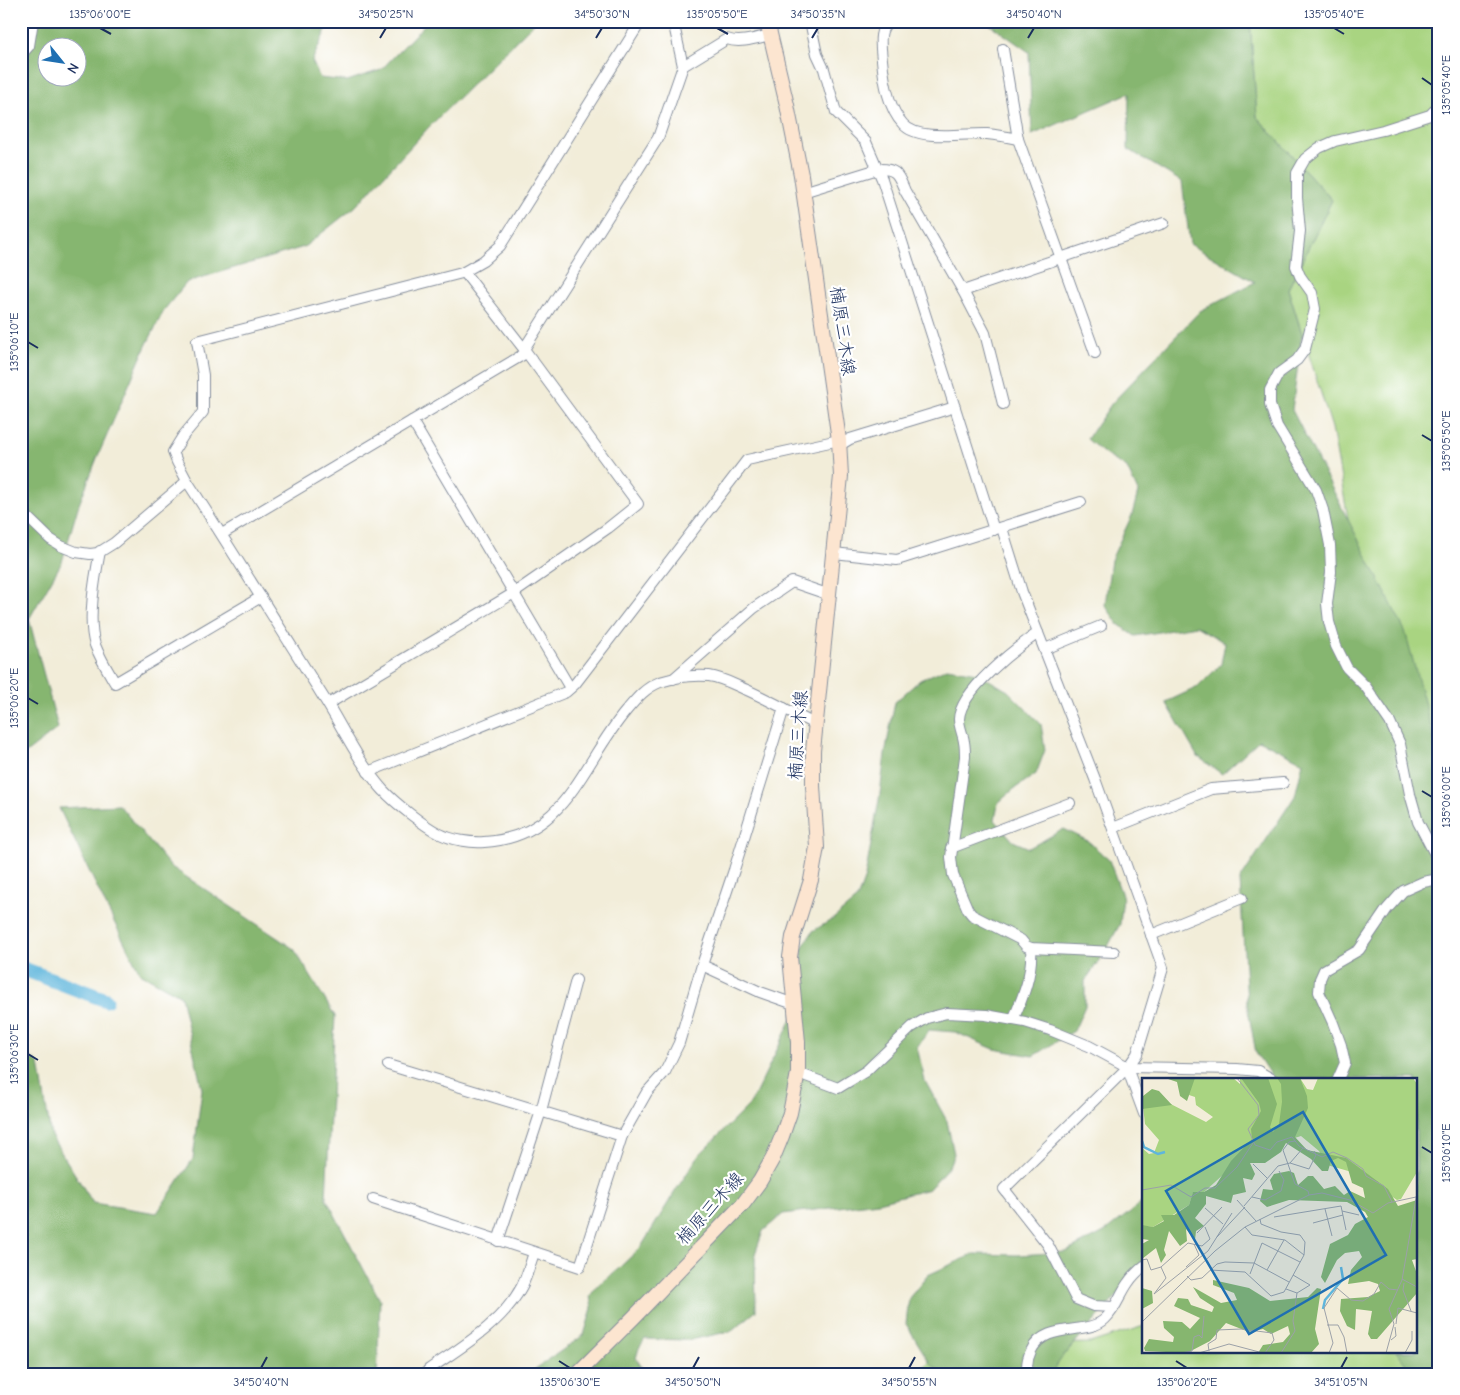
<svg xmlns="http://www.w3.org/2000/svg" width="1460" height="1395" font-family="'Comic Neue','Klee One',sans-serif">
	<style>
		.green { fill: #a9d481; stroke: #628270 }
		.forest { fill: #86b66f; stroke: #507266; fill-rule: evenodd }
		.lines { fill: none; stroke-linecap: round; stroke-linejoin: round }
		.river { stroke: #5fb6dc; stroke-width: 15 }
		.minor-casing { stroke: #868e9c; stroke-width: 12 }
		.secondary-casing { stroke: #868e9c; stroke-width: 16 }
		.minor { stroke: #fff; stroke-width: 10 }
		.secondary { stroke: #fce5d0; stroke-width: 14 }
		.ticks { fill: none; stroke: #1b2f5e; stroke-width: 2 }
		.labels { text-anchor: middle; stroke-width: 4.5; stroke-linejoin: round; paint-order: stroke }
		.street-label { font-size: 18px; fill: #1b2f5e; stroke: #fff }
		.inset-river { fill: none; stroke: #5fb6dc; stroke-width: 2.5 }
		.inset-road { fill: none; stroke: #9ca1a8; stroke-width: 1 }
		.view { fill: #1f6fb2; fill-opacity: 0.15; stroke: #1f6fb2; stroke-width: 2.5 }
		.inset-edge { fill: none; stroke: #1b2f5e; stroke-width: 2.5 }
		.neatline { fill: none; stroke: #1b2f5e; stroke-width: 2 }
		.ticks-label { font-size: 12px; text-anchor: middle; fill: #1b2f5e }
	</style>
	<rect width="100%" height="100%" fill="#fff"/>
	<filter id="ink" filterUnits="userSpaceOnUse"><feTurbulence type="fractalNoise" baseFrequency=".02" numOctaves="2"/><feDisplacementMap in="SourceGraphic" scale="10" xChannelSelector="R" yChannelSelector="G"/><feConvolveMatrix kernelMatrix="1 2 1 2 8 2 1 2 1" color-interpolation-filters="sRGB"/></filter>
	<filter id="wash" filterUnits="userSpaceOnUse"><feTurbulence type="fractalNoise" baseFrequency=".0096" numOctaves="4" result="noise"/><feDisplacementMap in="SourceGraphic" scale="20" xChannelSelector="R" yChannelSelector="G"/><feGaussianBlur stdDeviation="1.12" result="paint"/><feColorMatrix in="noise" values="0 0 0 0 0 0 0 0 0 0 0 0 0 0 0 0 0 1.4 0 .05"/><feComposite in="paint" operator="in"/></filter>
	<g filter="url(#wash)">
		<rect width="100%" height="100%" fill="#f2edd9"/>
		<!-- green -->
		<g class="green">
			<path d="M1250 21H1439V887L1359 581 1332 428 1288 289 1332 200 1257 117Z"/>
			<path d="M1439 897V1374H914L949 1346 1090 1343 1144 1326V1351H1416V1079Z"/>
		</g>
		<!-- forest -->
		<g class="forest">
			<path d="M21 21H330L312 61 320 78 347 81 381 70 428 21H536L428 128 355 207 304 247 187 282 164 310 145 348 97 458 78 507 62 562 29 619 58 728 26 753 21 749ZM48 48H78V78H48Z"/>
			<path d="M985 21H1250L1257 117 1332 200 1288 289 1302 334 1292 410 1405 631 1439 757V1374H1413L1396 1351H1416V1079H1273L1256 1053 1247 1004 1240 880 1295 796 1303 762 1259 740 1222 774 1197 756 1166 702 1198 687 1221 664 1225 643 1196 626 1135 636 1118 624 1105 605 1111 560 1132 515 1138 492 1127 468 1106 455 1087 439 1112 403 1200 311 1255 282 1190 244 1182 182 1128 149 1129 93 1032 135 1029 52Z"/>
			<path d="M947 668 977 673 1008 691 1041 724 1045 750 1036 774 1014 789 998 803 995 820 1013 841 1029 848 1064 829 1088 841 1109 860 1123 898 1120 924 1106 950 1085 981V1006L1074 1031 1033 1056 994 1049 955 1032 929 1030 917 1047 925 1081 947 1121 954 1154 949 1166 929 1189 878 1202 783 1214 763 1231 755 1254 756 1311 732 1331 690 1340 645 1339 639 1348 636 1358 646 1374H528L584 1335 592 1308 590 1296 598 1285 617 1270 641 1247 676 1190 699 1155 751 1103 792 1019 802 981V948L813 931 833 919 857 899 865 877 880 794 885 754 895 702 920 680Z"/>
			<path d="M119 805 170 866 294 949 335 1016 326 1198 380 1300 377 1374H21V1050L39 1064 51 1136 93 1203 157 1213 193 1159 202 1089 181 996 140 973 105 904 59 808Z"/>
			<path d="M1144 1201V1266L1063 1356 1051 1374H943L930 1363 906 1324 909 1298 928 1275 974 1254 1018 1255 1066 1252 1106 1231Z"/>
		</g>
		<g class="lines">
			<!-- river -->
			<path class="river" d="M21 968 106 1000"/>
		</g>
	</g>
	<g filter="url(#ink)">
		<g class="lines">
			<defs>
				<g id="minor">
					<path d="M641 21 500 246 483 261 462 273 197 341 203 375V412L183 436 173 452 177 462 187 481C233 552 277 623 322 695 342 726 358 762 383 790 395 803 424 826 440 834 452 840 471 843 484 842 567 837 581 764 626 711 637 698 645 688 660 682 675 677 694 675 709 676 723 678 735 685 747 690 771 701 793 713 816 725"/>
					<path d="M810 21 817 54 824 69 836 112 866 142 882 179 994 530"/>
					<path d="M890 21C877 28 881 47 882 60 884 81 888 108 903 124 918 142 965 133 987 134 997 135 1008 137 1018 139"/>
					<path d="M1003 49 1018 139 1095 353"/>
					<path d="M21 55 29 46 33 21"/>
					<path d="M683 66 727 39C740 44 757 38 770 35"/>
					<path d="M1439 106 1430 115 1383 130 1335 141 1319 148 1305 159 1297 173V198L1300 231 1296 266 1300 276 1312 293 1315 309 1305 349 1297 360 1279 373 1270 390V405L1277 426 1316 490 1323 510 1330 545 1331 572 1327 604 1329 622 1336 646 1347 668 1366 687 1390 722 1400 744 1410 794 1418 822 1439 862"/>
					<path d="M803 192 878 169C897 168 898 175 905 191L963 291 985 333 1003 404"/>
					<path d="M963 291 1164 223"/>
					<path d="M524 349 658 138 683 66 673 21"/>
					<path d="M412 421 570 688"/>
					<path d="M840 445 850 439 955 407"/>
					<path d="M21 511 50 539 61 546 76 552 90 554 98 553 114 543 187 481"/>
					<path d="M1002 528 1022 592 1095 779 1163 968 1137 1054 1128 1067 1004 1189 1048 1245 1076 1299 1093 1306 1114 1307"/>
					<path d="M222 534 526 353"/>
					<path d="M100 551C95 577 87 620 95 645 100 658 108 671 115 683L261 597"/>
					<path d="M834 553 897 560 1081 502"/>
					<path d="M1038 633C1016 648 960 691 959 719 959 727 963 734 964 742 965 747 965 752 965 757L951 857 953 875 968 910 972 915 1021 940 1026 946 1031 948 1114 952"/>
					<path d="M1045 649 1101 626"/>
					<path d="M673 679 754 608 792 582 830 595"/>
					<path d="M328 704 514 593 608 528 638 504 524 349 464 272"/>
					<path d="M368 772 566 692 575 684 747 460 839 440"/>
					<path d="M1113 828 1211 789 1283 783"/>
					<path d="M951 848 1070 803"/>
					<path d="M1151 935 1242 898"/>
					<path d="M702 965 760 992 794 1004"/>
					<path d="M1013 1020C1023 997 1033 973 1031 948"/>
					<path d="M388 1065 622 1136"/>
					<path d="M1128 1067 1130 1076 1144 1114"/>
					<path d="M798 1073 838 1088 866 1071 912 1027 927 1018 947 1013 986 1015 1025 1022 1050 1030 1089 1046 1128 1067 1237 1069 1258 1071 1272 1079"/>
					<path d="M1338 1079 1345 1063 1341 1045 1333 1023 1319 992 1320 979 1324 970 1359 950 1387 909 1403 891 1423 882 1439 879"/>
					<path d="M373 1199 580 1267 622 1136 647 1092 665 1072 679 1043 702 965 734 870 784 708"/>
					<path d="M498 1241 541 1111 576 980"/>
					<path d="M428 1370C461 1347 502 1324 522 1286 527 1276 530 1264 534 1253"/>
					<path d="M1028 1374C1026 1366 1027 1359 1031 1351 1045 1321 1087 1336 1105 1319 1116 1309 1120 1294 1128 1283 1132 1277 1138 1271 1144 1266"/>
				</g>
				<path id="secondary" d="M577 1374 634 1317 743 1204 760 1181 773 1158 782 1136 790 1113 798 1073V1042L790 957 793 937 811 880 817 847 813 786V751L841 476 839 440 801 175 787 105 767 21"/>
			</defs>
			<!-- minor casing -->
			<use href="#minor" class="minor-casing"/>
			<!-- secondary casing -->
			<use href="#secondary" class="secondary-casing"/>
			<!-- minor -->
			<use href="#minor" class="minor"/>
			<!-- secondary -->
			<use href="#secondary" class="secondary"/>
		</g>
	</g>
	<!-- ticks -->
	<path class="ticks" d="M100 28 111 34M717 28 728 34M1334 28 1344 34M380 38 386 28M596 38 602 28M812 38 818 28M1028 38 1034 28M1422 78 1432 85M28 342 38 348M1422 435 1432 441M28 698 38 704M1422 791 1432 797M28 1054 38 1060M1422 1147 1432 1153M559 1361 570 1368M1176 1361 1187 1368M261 1368 267 1357M693 1368 699 1357M909 1368 915 1357M1341 1368 1347 1357"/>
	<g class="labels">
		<!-- street labels -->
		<g class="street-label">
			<text transform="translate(843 331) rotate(82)" y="6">楠原三木線</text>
			<text transform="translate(798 735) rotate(-86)" y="6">楠原三木線</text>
			<text transform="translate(710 1208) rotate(-48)" y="6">楠原三木線</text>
		</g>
	</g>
	<!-- overview -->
	<g transform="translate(1142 1078)">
		<rect width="275" height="275" fill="#f2edd9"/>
		<path d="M36 0H91L98 6V0H158L165 11 171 12 176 0H271L275 6V94L259 121 255 122 217 96 185 87 177 73 159 58 105 75 62 114 51 115 47 127 11 149 0 148V70L7 76 12 75 17 62 3 46 0 19 11 17 64 44 71 39 54 27 53 19 41 15Z" fill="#a9d481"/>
		<path d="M23 0H53L45 23 38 18 35 4ZM99 0H126L135 26 128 49 131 54 137 46 140 24 139 6 135 0H158L165 18 166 30 153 59 165 72 204 80 246 111 256 128 275 122V181L270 182 275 196V215L235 261H229L226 256 230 233 214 231 213 252 205 248 198 233 199 221 226 219 238 213 236 206 227 203 206 206 209 192 220 179 217 173 203 175 195 182 183 205 179 199 188 166 206 157 213 146 226 139 223 134 205 124 147 122 125 129 118 123 121 111 131 112 128 102 132 96 147 93 152 95 156 107 166 98H171L182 111 193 108 202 117 208 113 223 120 221 110 210 105 204 84 196 80 189 83 186 93H180L169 81 144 65 139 74 123 85H108L113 96 110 102 101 100 104 114 91 117 89 125 64 118V126L53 140 62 148 54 153 53 162 44 151 45 163 38 168 27 153 22 172 24 177 19 185 14 170 0 181V166L7 162 0 161V147L11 149 22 143 19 137H32L47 127 51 114H62L74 107 89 83 110 61 109 51 119 33 117 25ZM10 11 17 13 30 27 0 31 1 18ZM71 202 107 210 128 223 166 219 175 210 179 211 173 251 177 266 169 275H116L121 267 141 264 148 256 146 248 129 256 121 251 107 254 84 245 68 263 45 275 3 273 2 270 7 261 31 264 32 259 22 250 21 243 40 244 48 251 58 240 32 228 36 220 46 221 49 227 70 234 72 229 58 220 51 209 79 225 95 222 92 215 71 207ZM0 210 10 213 11 225 0 231Z" fill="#86b66f"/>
		<path class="inset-river" d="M0 63 2 69 16 76 23 74M181 231 183 222 201 201 199 189"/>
		<path class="inset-road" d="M95 0 116 27 117 37 106 51 113 67 128 72 135 64 150 59 157 68 180 79 191 74 205 80 221 91 224 98 242 108 250 124M153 63 147 64 141 72 153 106 166 113 167 117M148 85 161 70M111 86 125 100M0 112 29 107 49 119 63 110H73L95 89 111 65M110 119 123 122 139 113 142 102 137 93M95 122 114 143M102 128 136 88 148 85 167 91 174 77 172 73M63 130 81 146M183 131 190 158M200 133 217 137M132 139 199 128 204 152M171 145 201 137M103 149 110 157 143 162 162 177M55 155 80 129M75 159 103 129M0 182 5 181 9 192 19 189 46 165 60 168 68 161 63 149M112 185 147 204M44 189 57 177 52 166M68 192 103 194 129 218 142 214 162 177 163 164 158 157 139 154 119 146 118 141M125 192 142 162M108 196 120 165 158 184M45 198 49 202 60 200 75 186 83 184 112 185M260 201 275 209M262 205 261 212 269 233M144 211 155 215 168 207 151 197M12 216 66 173 90 135M12 216 24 200 19 189M0 244 73 173 103 149 167 117 180 115 208 122 231 135 246 125 274 119M254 246 256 230 275 235M185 247H196L202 259 205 275M249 262 254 258 253 249M67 273 66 266 74 261 75 252 99 251 130 255 132 262 123 275M39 275 50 273 52 259 57 257 60 260 62 238M57 275 87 266 121 275M139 275 153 253 151 243 155 215M187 275 191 265 182 230 195 210 209 222 221 223 232 216 239 204 247 211 256 212M244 275 252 246 247 231 260 202 275 115M263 275 270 262V253"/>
		<path class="view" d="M161 34 244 177 107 256 24 113Z"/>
		<rect width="275" height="275" class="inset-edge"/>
	</g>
	<!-- margin -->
	<rect width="1460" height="1395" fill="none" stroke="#fff" stroke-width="55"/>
	<!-- north arrow -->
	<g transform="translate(62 62) rotate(120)"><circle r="24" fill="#ffffff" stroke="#a4acbf"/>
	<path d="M0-4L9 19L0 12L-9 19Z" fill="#1f6fb2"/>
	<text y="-8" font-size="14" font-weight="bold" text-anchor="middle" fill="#1b2f5e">N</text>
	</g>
	<rect x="28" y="28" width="1404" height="1340" class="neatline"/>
	<g class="ticks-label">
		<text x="100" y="18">135°06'00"E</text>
		<text x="386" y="18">34°50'25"N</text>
		<text x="602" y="18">34°50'30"N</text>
		<text x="717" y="18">135°05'50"E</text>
		<text x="818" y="18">34°50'35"N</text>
		<text x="1034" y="18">34°50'40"N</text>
		<text x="1334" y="18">135°05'40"E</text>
		<text transform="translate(1446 85) rotate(-90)" y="4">135°05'40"E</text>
		<text transform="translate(14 342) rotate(-90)" y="4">135°06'10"E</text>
		<text transform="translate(1446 441) rotate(-90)" y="4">135°05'50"E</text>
		<text transform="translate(14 698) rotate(-90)" y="4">135°06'20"E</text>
		<text transform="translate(1446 797) rotate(-90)" y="4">135°06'00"E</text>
		<text transform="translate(14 1054) rotate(-90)" y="4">135°06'30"E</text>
		<text transform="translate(1446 1153) rotate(-90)" y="4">135°06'10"E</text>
		<text x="261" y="1386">34°50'40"N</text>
		<text x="570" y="1386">135°06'30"E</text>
		<text x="693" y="1386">34°50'50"N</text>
		<text x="909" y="1386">34°50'55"N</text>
		<text x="1187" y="1386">135°06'20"E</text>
		<text x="1341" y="1386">34°51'05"N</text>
	</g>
</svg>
